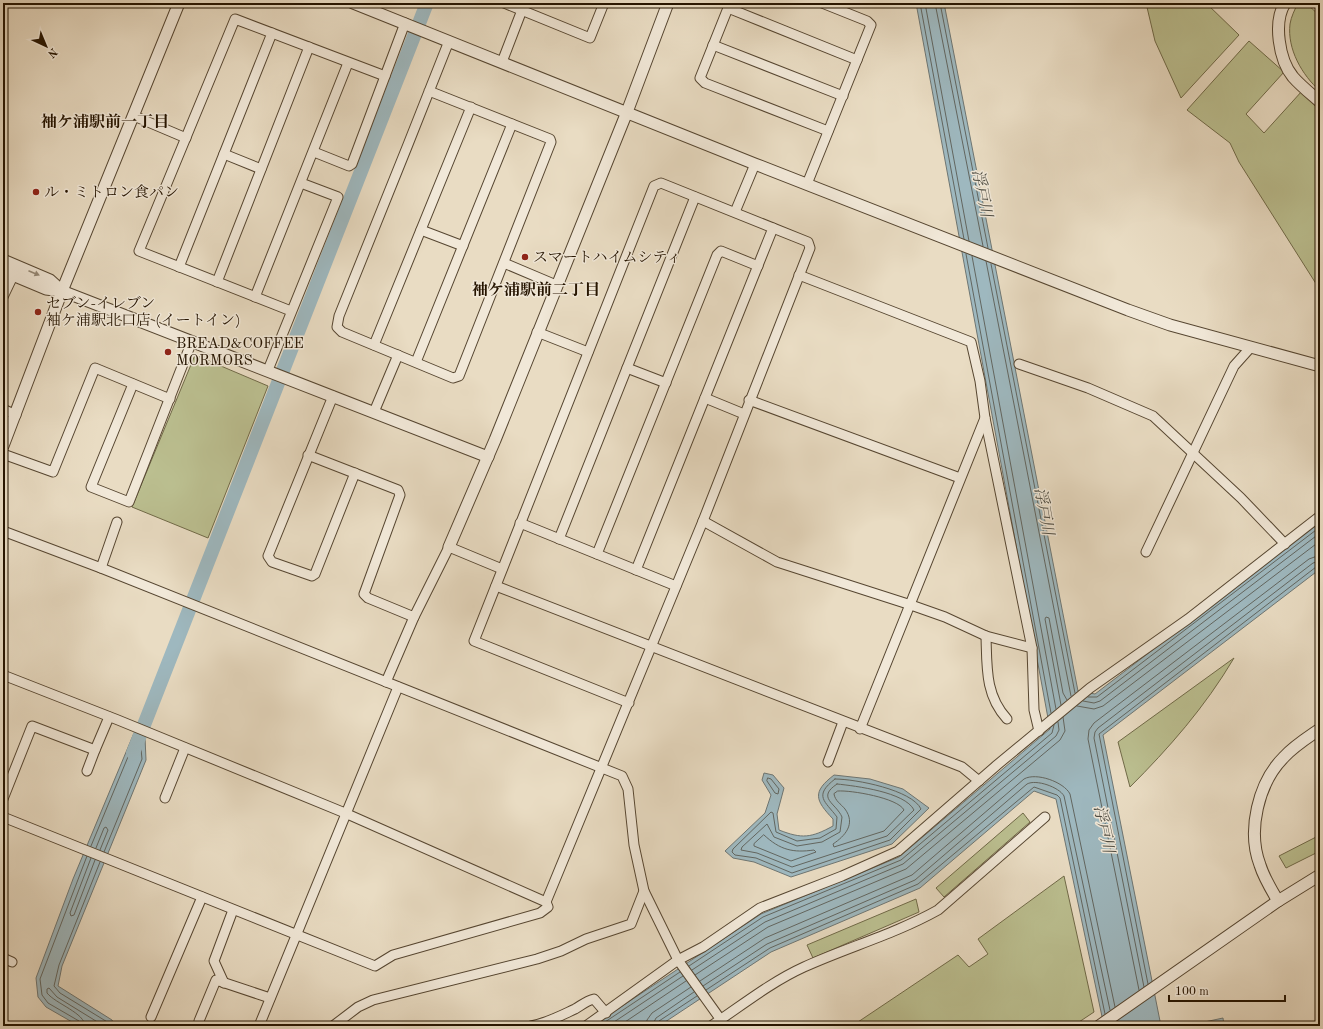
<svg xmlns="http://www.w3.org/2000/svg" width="1323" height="1029" font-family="'Old Standard TT','Noto Serif JP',serif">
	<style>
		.green { fill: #bbbf90; stroke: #706a48 }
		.water { fill: #9eb8bf; stroke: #6e7673 }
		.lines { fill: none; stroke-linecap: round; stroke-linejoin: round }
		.shore { stroke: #626660; stroke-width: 1 }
		.river { stroke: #9eb8bf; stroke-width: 14 }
		.minor-casing { stroke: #564631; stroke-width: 11 }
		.tertiary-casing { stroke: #564631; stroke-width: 13 }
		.minor { stroke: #f1e8d8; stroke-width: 9 }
		.tertiary { stroke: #f1e8d8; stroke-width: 11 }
		.oneway { fill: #958977 }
		.poi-dot { fill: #8f2418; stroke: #f1e8d8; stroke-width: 1.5 }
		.labels { text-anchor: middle; stroke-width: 3; stroke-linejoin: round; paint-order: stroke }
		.poi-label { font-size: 15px; fill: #251400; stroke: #f1e8d8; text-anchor: start }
		.neighbourhood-label { font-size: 16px; font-weight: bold; fill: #251400; stroke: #f1e8d8 }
		.water-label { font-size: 16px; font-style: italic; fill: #4f4d43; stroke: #f1e8d8 }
	</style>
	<rect width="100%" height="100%" fill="#e9dcc3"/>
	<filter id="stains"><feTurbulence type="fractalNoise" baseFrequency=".005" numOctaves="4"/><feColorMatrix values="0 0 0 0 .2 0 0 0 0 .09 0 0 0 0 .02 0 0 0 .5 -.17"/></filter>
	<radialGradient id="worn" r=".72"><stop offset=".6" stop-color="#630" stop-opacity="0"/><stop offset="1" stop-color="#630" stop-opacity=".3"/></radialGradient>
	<!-- green -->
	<g class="green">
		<path d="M1146 3H1206L1239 35 1181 98 1155 41Z"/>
		<path d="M1298 3H1306L1320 16V91C1302 75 1287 49 1290 24 1291 17 1295 9 1298 3Z"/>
		<path d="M1249 41 1284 72 1246 114 1264 133 1302 91 1320 109V290L1239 162 1230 143 1187 110Z"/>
		<path d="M195 355 268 386 208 538 132 507Z"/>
		<path d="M1234 658C1205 707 1169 748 1130 787L1118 742Z"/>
		<path d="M1023 813 1030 822 944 897 936 888Z"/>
		<path d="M1320 835V851L1286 868 1279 856Z"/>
		<path d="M1064 876 1094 1012 1073 1026H852L958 955 969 967 988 954 978 939Z"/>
		<path d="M916 899 919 912 813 958 807 945Z"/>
	</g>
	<!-- water -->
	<g class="water">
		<path d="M916 3H944L1078 691 1095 694 1320 522V569L1103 735 1161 1026H1104L1056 799 1034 791 920 888 771 952 659 1026H592L761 914 899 857 1050 729Z"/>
		<path d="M134 733 145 737 146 760 62 966 58 986 112 1020 115 1026H79L46 1007 38 997 36 978 73 879Z"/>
		<path d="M764 773 773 775 784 788 777 814 779 830C802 839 811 838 833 826V819C815 800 812 792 834 775L870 779 903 789 929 808 892 844 791 877 754 862 733 858 725 851 765 813 771 795 762 780Z"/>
		<path d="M1223 1018 1224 1026H1186Z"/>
	</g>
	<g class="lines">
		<!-- shore -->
		<g class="shore">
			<path d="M920 3 964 239"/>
			<path d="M925 3 969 241"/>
			<path d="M935 3 983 246"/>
			<path d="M940 3 988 248"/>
			<path d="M966 254 1051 713"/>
			<path d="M972 256 1056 709"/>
			<path d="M986 261 1071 696"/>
			<path d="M991 264 1075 693"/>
			<path d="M1088 697H1097L1320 527"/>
			<path d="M1083 701 1094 703 1100 701 1320 533"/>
			<path d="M1061 705 1045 619 1046 617 1049 618 1063 693 1067 700"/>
			<path d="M1077 706 1094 709 1103 706 1320 541"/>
			<path d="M768 778 771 779 779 789 778 794 775 793 767 781Z"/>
			<path d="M835 779C856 779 912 790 921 809L890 840 792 873 756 858 735 855 732 852 733 849 771 812 773 813 776 832 797 841 820 838 836 829 837 817C825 801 813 796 835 779Z"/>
			<path d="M837 784C856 786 905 792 914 810L887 836 792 867 757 853 741 850 742 847 767 824 774 837 797 846 822 842 840 832 842 817C836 803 816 798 837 784Z"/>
			<path d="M838 791C851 790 898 798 904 810L884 831 834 847 833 844C845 836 856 824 845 809 841 804 835 801 834 794Z"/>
			<path d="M764 835C780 850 793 853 814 850L816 852 791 861 754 846V844Z"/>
			<path d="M91 846 135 740 140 739 142 759 104 852"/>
			<path d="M96 848 104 828 106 827 108 830 100 850"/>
			<path d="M91 858 70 913 71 916 74 915 95 860"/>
			<path d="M100 862 59 965 54 986 60 993 109 1023 111 1026"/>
			<path d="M689 966 763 917 901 860 1052 733 1054 725"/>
			<path d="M692 970 765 922 903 864 1056 736 1059 730 1058 722"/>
			<path d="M695 975 768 927 906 869 1060 740 1065 731 1063 717"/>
			<path d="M700 981 765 938 912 875 1024 779C1036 772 1064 782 1070 794L1115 1007"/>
			<path d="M1148 984 1099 734 1316 567 1320 566"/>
			<path d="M703 986 767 944 915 880 1027 784C1036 779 1059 787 1064 796L1110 1010"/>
			<path d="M1144 987 1094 738 1095 732 1098 728 1313 563 1320 561"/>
			<path d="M706 990 770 948 918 884 1034 787 1057 795 1060 798 1105 1014"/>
			<path d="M1139 990 1088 739 1089 730 1094 723 1309 559 1320 555"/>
			<path d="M80 1026 79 1021 48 1003 42 995 40 979 87 856"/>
			<path d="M85 1026C85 1013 56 1004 47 993V989L49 988 57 997 104 1026"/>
			<path d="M599 1026 680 972"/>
			<path d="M608 1026 683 976"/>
			<path d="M619 1026 686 981"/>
			<path d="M646 1026 647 1020 652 1013 691 987"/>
			<path d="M652 1026 656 1018 694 992"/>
			<path d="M657 1026 659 1021 697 996"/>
		</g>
		<!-- river -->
		<path class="river" d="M133 753 427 3"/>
		<defs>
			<g id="minor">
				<path d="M504 3 590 38 604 3"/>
				<path d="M730 3 700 78 705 83 828 131"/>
				<path d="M728 8 857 60"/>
				<path d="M713 45 843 96"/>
				<path d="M502 62 522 10"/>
				<path d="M429 91 550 139 551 142 459 376 453 378 342 332 337 327 339 316C376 224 413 133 449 41"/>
				<path d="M134 116 186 138"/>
				<path d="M314 152 349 166 352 164 405 23"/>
				<path d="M224 154 261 169"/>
				<path d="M807 184 871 25 867 21 822 3"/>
				<path d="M735 212 755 164"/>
				<path d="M421 230 463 246"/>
				<path d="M504 263 556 285"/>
				<path d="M179 267 272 33"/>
				<path d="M799 275 971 342 980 381 985 418 1032 648 1034 710 1039 731"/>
				<path d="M217 282 309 47"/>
				<path d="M3 297 13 276"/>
				<path d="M255 297 348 63"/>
				<path d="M291 311 139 251 235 19 385 76"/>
				<path d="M537 332 588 352"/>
				<path d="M374 345 471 107"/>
				<path d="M416 362 512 124"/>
				<path d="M1019 364 1088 388 1153 416 1241 498 1285 544"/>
				<path d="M627 368 666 383"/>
				<path d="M268 370 338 197 301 183"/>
				<path d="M133 384 91 487 129 502 192 341"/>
				<path d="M333 396 268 556 272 562 312 576 315 574 355 473"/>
				<path d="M705 398 744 414"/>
				<path d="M749 400 960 478"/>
				<path d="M3 409 16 415"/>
				<path d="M374 412 398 355"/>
				<path d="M3 454 53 472 95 368 170 399"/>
				<path d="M308 455 398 490 400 495 364 594 368 598 414 617 449 547 502 569"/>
				<path d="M703 521 777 562 911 605 945 617 986 636 1032 648"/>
				<path d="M520 523 676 586"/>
				<path d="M3 531 101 568 622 776 628 789 634 845 644 891 678 960 721 1020"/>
				<path d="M559 539 695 197"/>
				<path d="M1146 552 1234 366 1251 347"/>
				<path d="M597 554 717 255 721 251 758 266"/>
				<path d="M101 568 117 522"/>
				<path d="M636 570 773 228"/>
				<path d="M496 586 962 767 979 781"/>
				<path d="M986 636C987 667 985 695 1007 719"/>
				<path d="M3 675 118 720 345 813 546 902"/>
				<path d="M386 682 414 617"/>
				<path d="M860 729 985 418"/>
				<path d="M828 762 843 722"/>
				<path d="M87 771 95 750"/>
				<path d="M165 798 185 748"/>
				<path d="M3 799 32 726 95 750 109 717"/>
				<path d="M3 817 375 966 393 955 540 913 548 907 546 902 703 521 810 248 808 242 661 183 654 186 474 641 629 703"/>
				<path d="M3 958 12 962"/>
				<path d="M224 983 214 961 233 910"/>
				<path d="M151 1017 202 897"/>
				<path d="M199 1021 216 980 270 998"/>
				<path d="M259 1026 398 687"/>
				<path d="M333 1026 358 1007 373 1000 537 959 561 951 586 939 631 924 644 891"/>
				<path d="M531 1026C547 1023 560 1016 575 1009 582 1005 586 1001 594 999L606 1013"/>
				<path d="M586 1026 678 960 703 947 760 908 842 876 898 851 997 765 1090 688 1188 619 1320 516"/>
				<path d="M711 1026C741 1006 771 982 804 967 848 947 895 934 938 910L1045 817"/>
			</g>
			<g id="tertiary">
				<path d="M353 3 755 164 1128 310 1170 325 1320 366"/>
				<path d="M1285 3C1273 22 1279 60 1293 77 1301 86 1311 94 1320 102"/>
				<path d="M3 260 50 280 62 291"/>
				<path d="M3 271 46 289 62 291 488 457"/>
				<path d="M3 446 62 291 179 3"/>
				<path d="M449 547 495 440 627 112 668 3"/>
				<path d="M1278 901C1271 889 1264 878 1260 865 1247 831 1258 783 1284 757 1294 746 1307 738 1320 729"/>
				<path d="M1099 1026 1278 901 1320 875"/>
			</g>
		</defs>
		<!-- minor casing -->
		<use href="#minor" class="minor-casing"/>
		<!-- tertiary casing -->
		<use href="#tertiary" class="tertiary-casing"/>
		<!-- minor -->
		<use href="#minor" class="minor"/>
		<!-- tertiary -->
		<use href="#tertiary" class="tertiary"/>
	</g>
	<!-- one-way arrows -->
	<defs><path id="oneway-solid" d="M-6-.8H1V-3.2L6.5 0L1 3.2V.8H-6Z"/></defs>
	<use class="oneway" href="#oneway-solid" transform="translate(34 273) rotate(23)"/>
	<!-- markers -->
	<g class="poi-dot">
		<circle cx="36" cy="192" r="4"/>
		<circle cx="525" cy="257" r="4"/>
		<circle cx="38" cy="312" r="4"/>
		<circle cx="168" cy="352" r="4"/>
	</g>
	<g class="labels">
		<!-- poi labels -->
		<g class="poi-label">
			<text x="44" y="197">ル・ミトロン食パン</text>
			<text x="533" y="262">スマートハイムシティ</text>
			<text x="46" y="308">セブン-イレブン<tspan x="46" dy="17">袖ケ浦駅北口店 (イートイン)</tspan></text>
			<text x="176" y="348">BREAD&amp;COFFEE<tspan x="176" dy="17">MORMORS</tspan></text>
		</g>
		<!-- neighbourhood labels -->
		<g class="neighbourhood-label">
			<text x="105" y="127">袖ケ浦駅前一丁目</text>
			<text x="536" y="295">袖ケ浦駅前二丁目</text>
		</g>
		<!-- water labels -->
		<g class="water-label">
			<text transform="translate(983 193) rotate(79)" y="6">浮戸川</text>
			<text transform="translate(1045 511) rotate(80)" y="6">浮戸川</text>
			<text transform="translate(1105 829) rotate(78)" y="6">浮戸川</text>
		</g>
	</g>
	<!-- margin -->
	<rect width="1323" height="1029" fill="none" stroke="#e9dcc3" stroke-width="16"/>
	<rect x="4" y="4" width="1315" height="1021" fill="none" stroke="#251400" stroke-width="2"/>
	<rect x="8" y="8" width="1307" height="1013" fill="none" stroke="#251400"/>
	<!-- north arrow -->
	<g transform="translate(46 46) rotate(136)" stroke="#f1e8d8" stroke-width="3" paint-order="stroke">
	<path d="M0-3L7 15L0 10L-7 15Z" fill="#251400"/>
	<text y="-6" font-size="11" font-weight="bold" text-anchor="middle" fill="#251400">N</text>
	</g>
	<!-- scale -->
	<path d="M1169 995v6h116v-6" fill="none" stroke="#251400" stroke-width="2"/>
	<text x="1175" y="995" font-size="12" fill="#251400" stroke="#f1e8d8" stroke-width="3" paint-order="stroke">100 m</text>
	<rect width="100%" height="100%" filter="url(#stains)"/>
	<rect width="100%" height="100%" fill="url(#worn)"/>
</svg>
